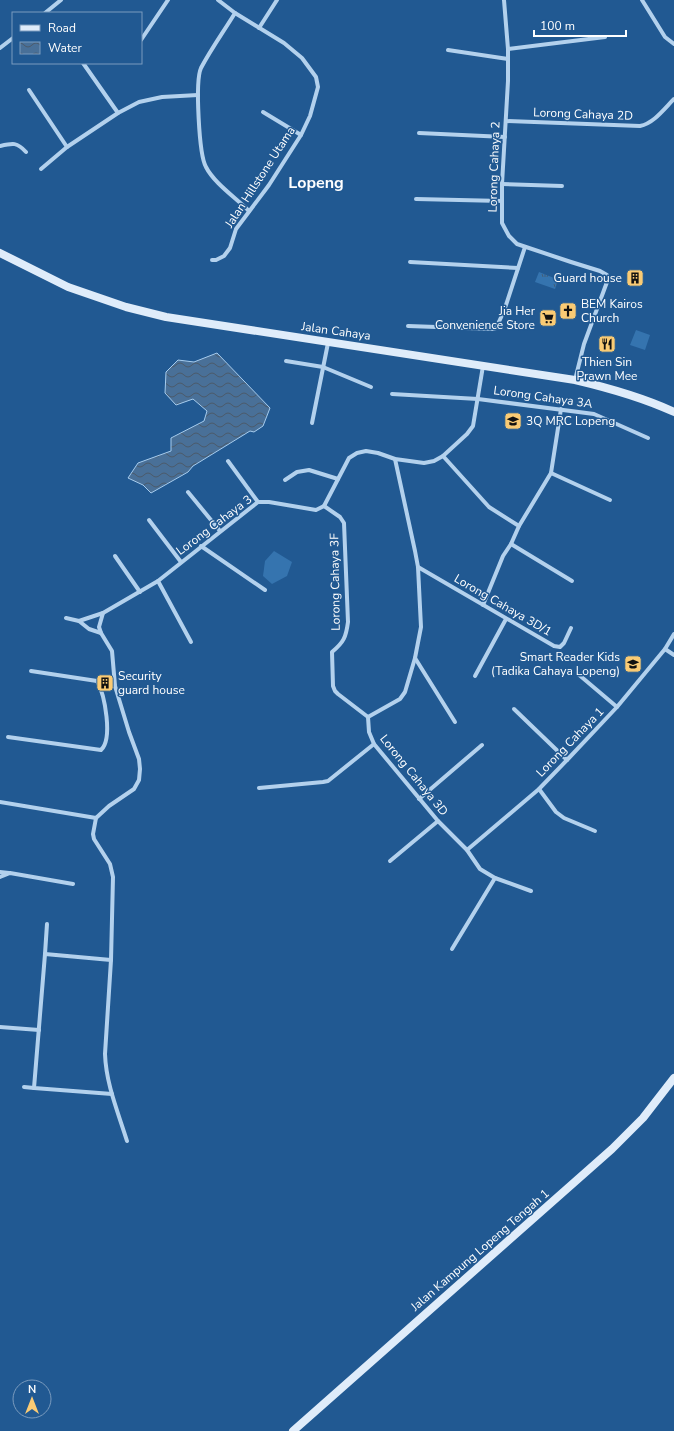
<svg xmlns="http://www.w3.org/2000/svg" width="674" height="1431" font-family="'Nunito Sans',sans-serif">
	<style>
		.grass { fill: url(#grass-tufts) }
		.garden { fill: #3574af }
		.water { fill: url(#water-waves); stroke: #a6ccee }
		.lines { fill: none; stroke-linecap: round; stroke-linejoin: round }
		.street { stroke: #b3d1ed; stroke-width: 4 }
		.secondary { stroke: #dfecfa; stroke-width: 8 }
		.labels { text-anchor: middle; stroke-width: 3; stroke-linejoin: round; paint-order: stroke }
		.street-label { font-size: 12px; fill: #fff; stroke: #215992 }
		.poi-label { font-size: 12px; fill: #fff; stroke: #215992; text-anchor: end }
		.district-label { font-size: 16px; font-weight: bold; fill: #fff; stroke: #215992 }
	</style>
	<defs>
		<pattern id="grass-tufts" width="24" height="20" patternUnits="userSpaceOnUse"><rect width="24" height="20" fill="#3574af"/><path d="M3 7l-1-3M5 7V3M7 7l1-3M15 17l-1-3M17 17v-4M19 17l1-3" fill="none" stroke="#425e79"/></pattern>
		<pattern id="water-waves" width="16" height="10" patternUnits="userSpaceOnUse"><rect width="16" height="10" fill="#497098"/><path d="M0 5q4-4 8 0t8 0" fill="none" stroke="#4b5a6a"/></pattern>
	</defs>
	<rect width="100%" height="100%" fill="#215992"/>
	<!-- grass -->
	<path class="grass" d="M539 272 554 278 558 281 555 289 535 282Z"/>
	<!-- garden -->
	<g class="garden">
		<path d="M636 330 650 335 645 350 630 345Z"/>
		<path d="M274 551 292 562 287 576 272 584 263 576 265 561Z"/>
	</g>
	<!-- water -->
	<path class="water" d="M217 353 270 408 263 426 254 432 250 431 193 466 188 472 151 493 143 485 128 478 138 463 171 451V438L204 421 207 411 193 399 176 405 165 393 166 372 178 360 194 362Z"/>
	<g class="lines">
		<!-- street -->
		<g class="street">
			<path d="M504 0 508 49V81L502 184V223L509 236 517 244 571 262 600 271 607 275V282L584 344 575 380"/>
			<path d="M642 0 665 37 674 44"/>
			<path d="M45 13 61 0"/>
			<path d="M235 13C224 31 211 49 201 68 195 81 199 155 206 167 214 183 236 198 249 211"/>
			<path d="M259 28 277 0"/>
			<path d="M141 40 168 0"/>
			<path d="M0 48 13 38"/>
			<path d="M508 49 605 37"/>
			<path d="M448 50 508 59"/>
			<path d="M83 63 118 113"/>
			<path d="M29 90 67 147"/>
			<path d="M263 112 301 135"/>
			<path d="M506 121 640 126C654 123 664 109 674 99"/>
			<path d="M419 133 505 137"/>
			<path d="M0 146C13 143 17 142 26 152"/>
			<path d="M41 169 67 147 118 113 139 102 162 97 198 95"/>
			<path d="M502 184 562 186"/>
			<path d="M416 199 502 201"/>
			<path d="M212 260H216L224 256 230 248 236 229 269 185 301 135 310 116 318 87 316 77 302 58 284 43 235 13 218 0"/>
			<path d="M410 262 518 268"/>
			<path d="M408 326 493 329 496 328 504 311 525 247"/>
			<path d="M286 361 323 367 371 387"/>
			<path d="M392 394 478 399 594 414 648 438"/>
			<path d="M312 423 328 343"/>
			<path d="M443 456 489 507 519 526 511 544 503 556 483 605"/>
			<path d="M395 459 415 551 418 567 421 627 415 658 405 692 400 699 368 717 369 732 374 744 438 821 467 850 480 869 495 878 531 891"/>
			<path d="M228 461 258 502"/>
			<path d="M551 473 610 500"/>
			<path d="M285 480 297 472 309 470 338 479"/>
			<path d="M188 492 220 531"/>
			<path d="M324 506 340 517 344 523 348 622C346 637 344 642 332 652L333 686 335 691 338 694 368 717"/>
			<path d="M149 520 181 562"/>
			<path d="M519 526 551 473 561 409"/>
			<path d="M511 544 572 581"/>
			<path d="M201 546 265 590"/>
			<path d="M115 556 140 592"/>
			<path d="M418 567 554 646 560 647 564 643 571 628"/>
			<path d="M158 581 191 642"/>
			<path d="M66 618 79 621 103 613 158 581 258 502H269L316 510 324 506 349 458 357 453 366 451 378 453 395 459 424 463 434 461 443 456 467 434 473 426 483 366"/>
			<path d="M79 621 89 629 101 633"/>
			<path d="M665 649 674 655"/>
			<path d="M415 658 455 722"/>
			<path d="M578 674 617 707"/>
			<path d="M475 676 506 619"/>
			<path d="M97 681 101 679 114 678"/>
			<path d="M100 687 115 686"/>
			<path d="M514 709 567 760"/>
			<path d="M8 737 101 750C113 739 105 695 97 681L31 671"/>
			<path d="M259 788 323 782 328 781 374 744"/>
			<path d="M539 789 556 812 564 818 595 831"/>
			<path d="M419 799 482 745"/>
			<path d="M0 802 96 818 109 806 134 789 139 780 140 769 139 759 129 732 115 686 112 651 101 633 99 627 103 613"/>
			<path d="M96 818 93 834 94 839 110 864 113 877 111 960 105 1054C106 1084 118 1112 127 1141"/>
			<path d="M467 850 539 789 567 760 617 707 665 649 674 634"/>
			<path d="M390 861 438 821"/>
			<path d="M0 872 9 873"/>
			<path d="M0 877 10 873 73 884"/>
			<path d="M452 949 495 878"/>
			<path d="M45 954 47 924"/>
			<path d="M111 960 45 954 34 1088 112 1094"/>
			<path d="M0 1027 39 1030"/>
			<path d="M24 1087 34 1088"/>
		</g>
		<!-- secondary -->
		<g class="secondary">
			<path d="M0 253 68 287 126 307 166 317 575 380C609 388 642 397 674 412"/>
			<path d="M293 1431 612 1149 643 1118 674 1078"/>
		</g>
	</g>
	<!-- icons -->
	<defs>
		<symbol id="building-square" viewBox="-11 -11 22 22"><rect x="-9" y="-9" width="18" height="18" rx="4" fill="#facb74" stroke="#215992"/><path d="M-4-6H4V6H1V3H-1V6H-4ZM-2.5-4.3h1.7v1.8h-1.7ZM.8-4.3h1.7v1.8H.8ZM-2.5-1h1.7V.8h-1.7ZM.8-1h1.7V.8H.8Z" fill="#111"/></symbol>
		<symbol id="church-square" viewBox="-11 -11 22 22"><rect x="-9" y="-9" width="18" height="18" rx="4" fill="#facb74" stroke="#215992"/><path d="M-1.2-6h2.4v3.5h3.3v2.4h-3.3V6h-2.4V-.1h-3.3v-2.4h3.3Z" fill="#111"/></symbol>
		<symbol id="supermarket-square" viewBox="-11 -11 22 22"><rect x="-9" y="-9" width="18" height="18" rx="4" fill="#facb74" stroke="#215992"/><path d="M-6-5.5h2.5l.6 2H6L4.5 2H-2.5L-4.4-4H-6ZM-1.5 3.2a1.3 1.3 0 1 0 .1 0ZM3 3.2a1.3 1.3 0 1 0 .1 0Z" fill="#111"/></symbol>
		<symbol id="restaurant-square" viewBox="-11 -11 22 22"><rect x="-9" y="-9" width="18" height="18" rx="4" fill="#facb74" stroke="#215992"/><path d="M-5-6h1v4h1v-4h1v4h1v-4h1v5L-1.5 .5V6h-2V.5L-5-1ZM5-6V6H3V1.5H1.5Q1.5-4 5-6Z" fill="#111"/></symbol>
		<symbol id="school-square" viewBox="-11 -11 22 22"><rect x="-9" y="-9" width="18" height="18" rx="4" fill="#facb74" stroke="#215992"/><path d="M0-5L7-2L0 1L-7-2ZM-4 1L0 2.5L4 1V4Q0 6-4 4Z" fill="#111"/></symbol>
	</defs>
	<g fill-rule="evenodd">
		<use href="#building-square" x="625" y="268" width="20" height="20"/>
		<use href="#church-square" x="558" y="301" width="20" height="20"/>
		<use href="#supermarket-square" x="538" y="308" width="20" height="20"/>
		<use href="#restaurant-square" x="597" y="334" width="20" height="20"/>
		<use href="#school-square" x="503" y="411" width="20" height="20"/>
		<use href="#school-square" x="623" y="654" width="20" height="20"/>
		<use href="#building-square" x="95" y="673" width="20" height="20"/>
	</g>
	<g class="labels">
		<!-- street labels -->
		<g class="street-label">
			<text transform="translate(583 114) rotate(2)" y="4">Lorong Cahaya 2D</text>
			<text transform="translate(494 167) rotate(-88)" y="4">Lorong Cahaya 2</text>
			<text transform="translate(260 177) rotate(-57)" y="4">Jalan Hillstone Utama</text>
			<text transform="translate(336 331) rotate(8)" y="4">Jalan Cahaya</text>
			<text transform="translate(543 397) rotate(8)" y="4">Lorong Cahaya 3A</text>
			<text transform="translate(214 525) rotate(-37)" y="4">Lorong Cahaya 3</text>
			<text transform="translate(335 582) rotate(-91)" y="4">Lorong Cahaya 3F</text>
			<text transform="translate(503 605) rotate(30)" y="4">Lorong Cahaya 3D/1</text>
			<text transform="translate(570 742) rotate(-46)" y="4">Lorong Cahaya 1</text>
			<text transform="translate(414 775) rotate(51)" y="4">Lorong Cahaya 3D</text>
			<text transform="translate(480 1250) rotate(-41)" y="4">Jalan Kampung Lopeng Tengah 1</text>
		</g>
		<!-- poi labels -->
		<g class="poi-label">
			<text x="622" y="282">Guard house</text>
			<text x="581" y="308" text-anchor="start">BEM Kairos<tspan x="581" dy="14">Church</tspan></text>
			<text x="535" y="315">Jia Her<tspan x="535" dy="14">Convenience Store</tspan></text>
			<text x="607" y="366" text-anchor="middle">Thien Sin<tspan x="607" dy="14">Prawn Mee</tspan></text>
			<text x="526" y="425" text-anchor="start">3Q MRC Lopeng</text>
			<text x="620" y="661">Smart Reader Kids<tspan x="620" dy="14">(Tadika Cahaya Lopeng)</tspan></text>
			<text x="118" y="680" text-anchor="start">Security<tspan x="118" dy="14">guard house</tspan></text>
		</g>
		<!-- district labels -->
		<g class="district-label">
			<text x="316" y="188">Lopeng</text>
		</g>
	</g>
	<!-- legend -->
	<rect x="12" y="12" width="130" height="52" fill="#215992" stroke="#7a9bbe"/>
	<rect x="20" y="25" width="20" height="6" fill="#dfecfa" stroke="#7a9bbe"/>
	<text x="48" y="32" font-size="12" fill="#ffffff">Road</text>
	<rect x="20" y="42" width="20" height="12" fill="url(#water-waves)" stroke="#7a9bbe"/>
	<text x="48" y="52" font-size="12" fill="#ffffff">Water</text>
	<!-- north arrow -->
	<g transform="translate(32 1399)"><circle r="19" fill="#215992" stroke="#7a9bbe"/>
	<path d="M0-3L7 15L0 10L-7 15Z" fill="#facb74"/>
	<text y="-6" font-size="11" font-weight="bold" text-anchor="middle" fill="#ffffff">N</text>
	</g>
	<!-- scale -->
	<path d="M534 30v6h92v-6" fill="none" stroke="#ffffff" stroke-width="2"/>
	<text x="540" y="30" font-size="12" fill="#ffffff" stroke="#215992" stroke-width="3" paint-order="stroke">100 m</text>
</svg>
